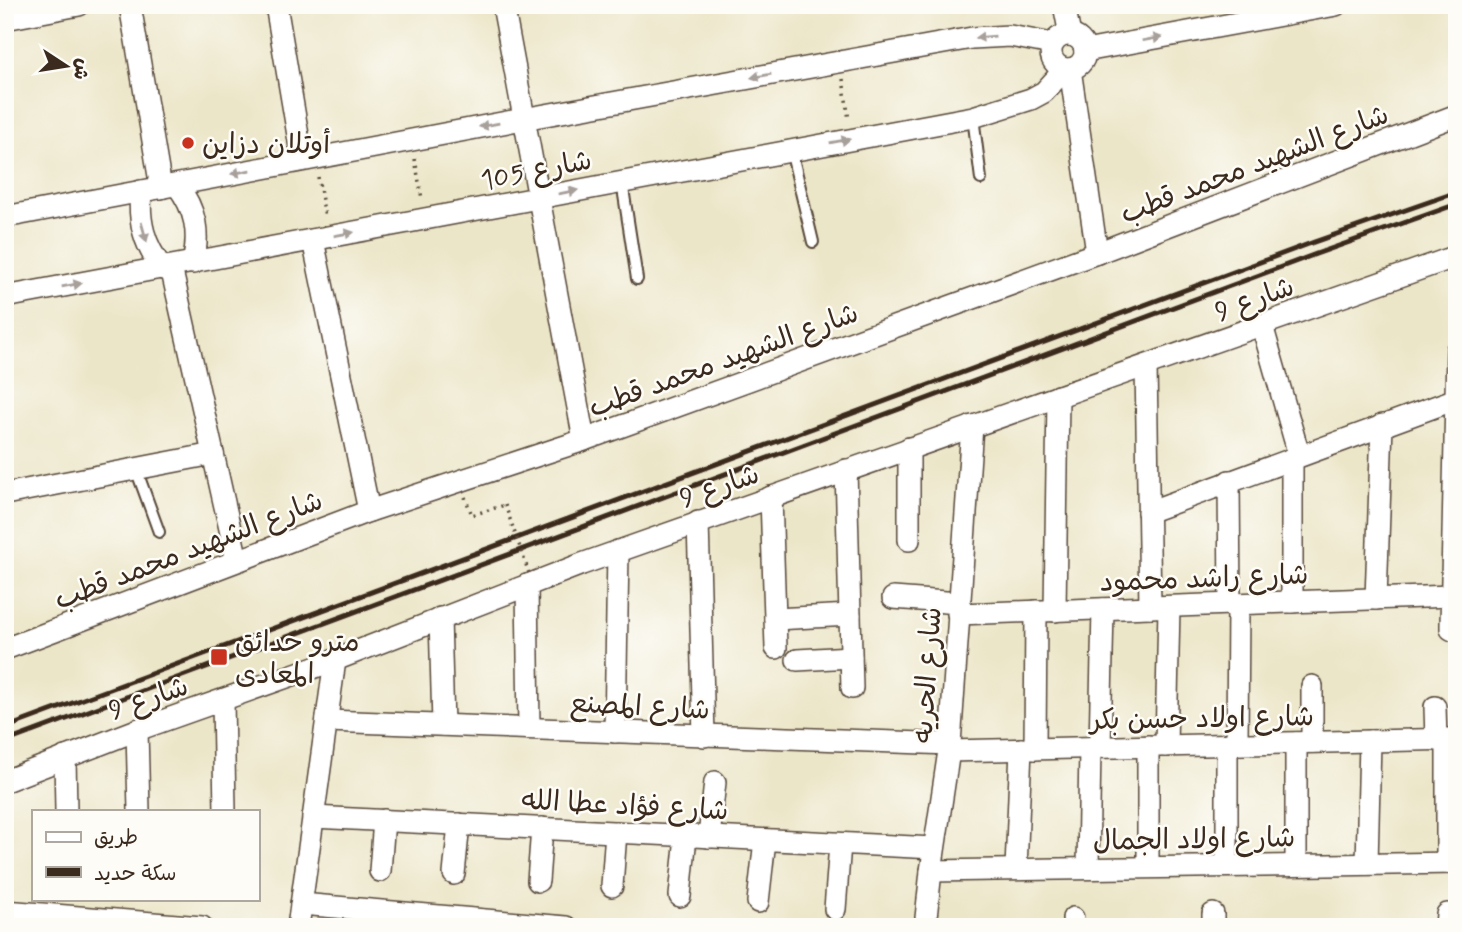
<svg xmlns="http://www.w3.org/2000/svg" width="1462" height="932" font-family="Mynerve,'Playpen Sans Arabic',sans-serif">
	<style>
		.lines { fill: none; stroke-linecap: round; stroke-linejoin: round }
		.service-casing { stroke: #564638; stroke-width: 14 }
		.minor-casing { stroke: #564638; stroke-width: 24 }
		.path { stroke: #564638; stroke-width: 3.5; stroke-dasharray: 2 5; stroke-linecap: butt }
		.service { stroke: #fff; stroke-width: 10 }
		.minor { stroke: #fff; stroke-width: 21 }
		.rail { stroke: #3b2a1e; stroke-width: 5 }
		.path-bridge { stroke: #564638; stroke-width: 3.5; stroke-dasharray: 2 5; stroke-linecap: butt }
		.oneway { fill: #a79f9a }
		.poi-dot { fill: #c8321e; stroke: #fdfcf7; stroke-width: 2.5 }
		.labels { text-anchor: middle; stroke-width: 5; stroke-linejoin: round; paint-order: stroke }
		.poi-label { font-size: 28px; fill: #3b2a1e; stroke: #fdfcf7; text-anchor: start }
		.street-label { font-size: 28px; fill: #3b2a1e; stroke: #fdfcf7 }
	</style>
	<rect width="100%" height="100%" fill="#fdfcf7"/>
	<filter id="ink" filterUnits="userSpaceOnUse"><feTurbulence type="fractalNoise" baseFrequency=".0143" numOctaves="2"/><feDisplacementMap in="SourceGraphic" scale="14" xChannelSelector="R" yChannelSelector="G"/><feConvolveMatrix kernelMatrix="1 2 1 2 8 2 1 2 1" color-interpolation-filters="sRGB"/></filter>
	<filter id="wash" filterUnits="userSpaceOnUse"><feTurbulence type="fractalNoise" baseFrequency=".00686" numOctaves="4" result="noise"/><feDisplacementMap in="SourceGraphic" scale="28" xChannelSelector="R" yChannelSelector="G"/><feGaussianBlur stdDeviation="1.57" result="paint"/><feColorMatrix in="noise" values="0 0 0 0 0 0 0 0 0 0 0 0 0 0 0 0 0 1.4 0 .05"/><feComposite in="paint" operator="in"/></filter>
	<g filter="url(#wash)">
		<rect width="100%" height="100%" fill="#ece6c9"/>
	</g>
	<g filter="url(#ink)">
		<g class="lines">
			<defs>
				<g id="service">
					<path d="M973 117 981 179"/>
					<path d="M791 150 813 242"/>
					<path d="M622 182 637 279"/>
					<path d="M136 469 159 532"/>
				</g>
				<g id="minor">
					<path d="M130 5 161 188"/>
					<path d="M276 5 302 159"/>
					<path d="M503 5 584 440"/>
					<path d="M1064 5 1070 35"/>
					<path d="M5 19 79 5"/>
					<circle cx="1068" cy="52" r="17"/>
					<path d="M1085 51 1336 5"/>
					<path d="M1070 69 1097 253"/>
					<path d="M177 185C196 210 200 233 193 263"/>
					<path d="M141 191C138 221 144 245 163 269"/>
					<path d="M5 217 523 119 972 38 1010 36 1052 44"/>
					<path d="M313 240 369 511"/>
					<path d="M171 267 237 560"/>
					<path d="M5 297 973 117 1031 99 1044 92 1065 69"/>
					<path d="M1262 325 1299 455"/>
					<path d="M1457 350 1451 625V629L1457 632"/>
					<path d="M1146 366 1150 607"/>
					<path d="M846 470 852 688"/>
					<path d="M1229 481 1230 605"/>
					<path d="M5 494 213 454"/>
					<path d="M771 497 776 648"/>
					<path d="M1148 512 1456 399"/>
					<path d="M698 522 704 736"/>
					<path d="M909 540V448"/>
					<path d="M527 585 529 728"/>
					<path d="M893 598 959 603"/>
					<path d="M1376 599 1382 425"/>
					<path d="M1292 602V458"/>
					<path d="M1055 611 1058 396"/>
					<path d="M958 614 1451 596"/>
					<path d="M440 618 443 725"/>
					<path d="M775 619 850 615"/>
					<path d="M5 649 369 511 584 440 1097 253 1457 115"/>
					<path d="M797 660 851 657"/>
					<path d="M223 701 225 811"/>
					<path d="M1435 707 1436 740"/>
					<path d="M327 721 950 744"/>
					<path d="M137 730 139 811"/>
					<path d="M615 732 618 551"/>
					<path d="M1447 739V863"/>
					<path d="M1312 742V686"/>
					<path d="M1237 744 1238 604"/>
					<path d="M1148 746V867"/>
					<path d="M1166 746 1169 607"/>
					<path d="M1100 747 1103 609"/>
					<path d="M1035 749 1036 611"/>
					<path d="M949 751 1457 739"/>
					<path d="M65 757 66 811"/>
					<path d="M5 781 137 730 335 660 582 564 1457 256"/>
					<path d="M313 817 934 848"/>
					<path d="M709 837 715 782"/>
					<path d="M1367 864 1370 741"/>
					<path d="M1296 865V743"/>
					<path d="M1227 866V744"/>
					<path d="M1088 868 1090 748"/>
					<path d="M1016 869 1021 749"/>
					<path d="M380 871 384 820"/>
					<path d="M931 871 1457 863"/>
					<path d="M454 874 459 824"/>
					<path d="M538 881 542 828"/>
					<path d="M612 886 616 832"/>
					<path d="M680 896 686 836"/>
					<path d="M758 902 765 840"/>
					<path d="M301 904 566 927"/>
					<path d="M835 909 840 844"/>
					<path d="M5 911 202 927"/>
					<path d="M1213 914V927"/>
					<path d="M1073 918 1074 927"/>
					<path d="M298 927 335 660"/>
					<path d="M925 927 931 871 950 744 972 426"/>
					<path d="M1446 927 1447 914"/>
				</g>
			</defs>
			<!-- service casing -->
			<use href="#service" class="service-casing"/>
			<!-- minor casing -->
			<use href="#minor" class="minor-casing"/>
			<!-- path -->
			<g class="path">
				<path d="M843 79 849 120"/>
				<path d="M415 159 422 199"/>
				<path d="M318 177 325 217"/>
				<path d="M465 497 472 515 505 505"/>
			</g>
			<!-- service -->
			<use href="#service" class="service"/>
			<!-- minor -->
			<use href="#minor" class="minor"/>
			<!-- rail -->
			<g class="rail">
				<path d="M5 728 1314 242 1457 192"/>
				<path d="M5 742 1316 254 1457 204"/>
			</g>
			<!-- path-bridge -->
			<path class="path-bridge" d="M505 505 529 573"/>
		</g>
		<!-- one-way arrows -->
		<defs><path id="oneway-solid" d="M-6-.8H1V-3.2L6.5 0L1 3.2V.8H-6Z" transform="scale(1.75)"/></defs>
		<g class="oneway">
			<use href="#oneway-solid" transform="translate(985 37) rotate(175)"/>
			<use href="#oneway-solid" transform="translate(1152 39) rotate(-10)"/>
			<use href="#oneway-solid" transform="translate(761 76) rotate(170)"/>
			<use href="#oneway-solid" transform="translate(489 125) rotate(170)"/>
			<use href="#oneway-solid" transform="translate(840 141) rotate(-10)"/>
			<use href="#oneway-solid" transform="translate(241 172) rotate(169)"/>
			<use href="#oneway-solid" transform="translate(568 192) rotate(-11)"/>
			<use href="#oneway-solid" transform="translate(144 232) rotate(74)"/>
			<use href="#oneway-solid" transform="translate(344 234) rotate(-10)"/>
			<use href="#oneway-solid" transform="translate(72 285) rotate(-10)"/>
		</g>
	</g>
	<!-- markers -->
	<g class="poi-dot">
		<circle cx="188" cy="143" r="7"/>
		<rect x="210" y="648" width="18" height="18" rx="3.5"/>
	</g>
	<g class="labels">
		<!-- poi labels -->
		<g class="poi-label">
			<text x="202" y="153">أوتلان دزاين</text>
			<text x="235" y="651">مترو حدائق<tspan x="235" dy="32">المعادى</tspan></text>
		</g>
		<!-- street labels -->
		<g class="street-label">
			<text transform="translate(1254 163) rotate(-21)" y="10">شارع الشهيد محمد قطب</text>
			<text transform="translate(536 169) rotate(-11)" y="10">شارع 105</text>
			<text transform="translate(1254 298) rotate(-20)" y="10">شارع 9</text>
			<text transform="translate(723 359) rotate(-20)" y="10">شارع الشهيد محمد قطب</text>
			<text transform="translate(719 485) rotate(-19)" y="10">شارع 9</text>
			<text transform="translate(188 549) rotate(-21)" y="10">شارع الشهيد محمد قطب</text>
			<text transform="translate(1204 577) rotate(-2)" y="10">شارع راشد محمود</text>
			<text transform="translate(926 675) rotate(-86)" y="10">شارع الحريه</text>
			<text transform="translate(148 697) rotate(-19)" y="10">شارع 9</text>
			<text transform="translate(640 705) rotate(3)" y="10">شارع المصنع</text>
			<text transform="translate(1202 717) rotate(-1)" y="10">شارع اولاد حسن بكر</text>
			<text transform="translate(625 804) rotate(3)" y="10">شارع فؤاد عطا الله</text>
			<text transform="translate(1194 838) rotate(-1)" y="10">شارع اولاد الجمال</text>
		</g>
	</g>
	<!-- margin -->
	<rect width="1462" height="932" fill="none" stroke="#fdfcf7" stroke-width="28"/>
	<!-- legend -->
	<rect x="32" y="810" width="228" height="91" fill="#fdfcf7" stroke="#afa8a0" stroke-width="2"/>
	<rect x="46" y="832" width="35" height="10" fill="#ffffff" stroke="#afa8a0" stroke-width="2"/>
	<text x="94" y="844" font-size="21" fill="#3b2a1e">طريق</text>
	<rect x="46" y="867" width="35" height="10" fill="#3b2a1e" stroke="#afa8a0" stroke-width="2"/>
	<text x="94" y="880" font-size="21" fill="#3b2a1e">سكة حديد</text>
	<!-- north arrow -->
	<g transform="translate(66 66) rotate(102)" stroke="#fdfcf7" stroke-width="5" paint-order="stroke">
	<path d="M0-5L12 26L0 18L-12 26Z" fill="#3b2a1e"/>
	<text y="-10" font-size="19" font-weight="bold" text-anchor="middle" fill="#3b2a1e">ش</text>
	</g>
</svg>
